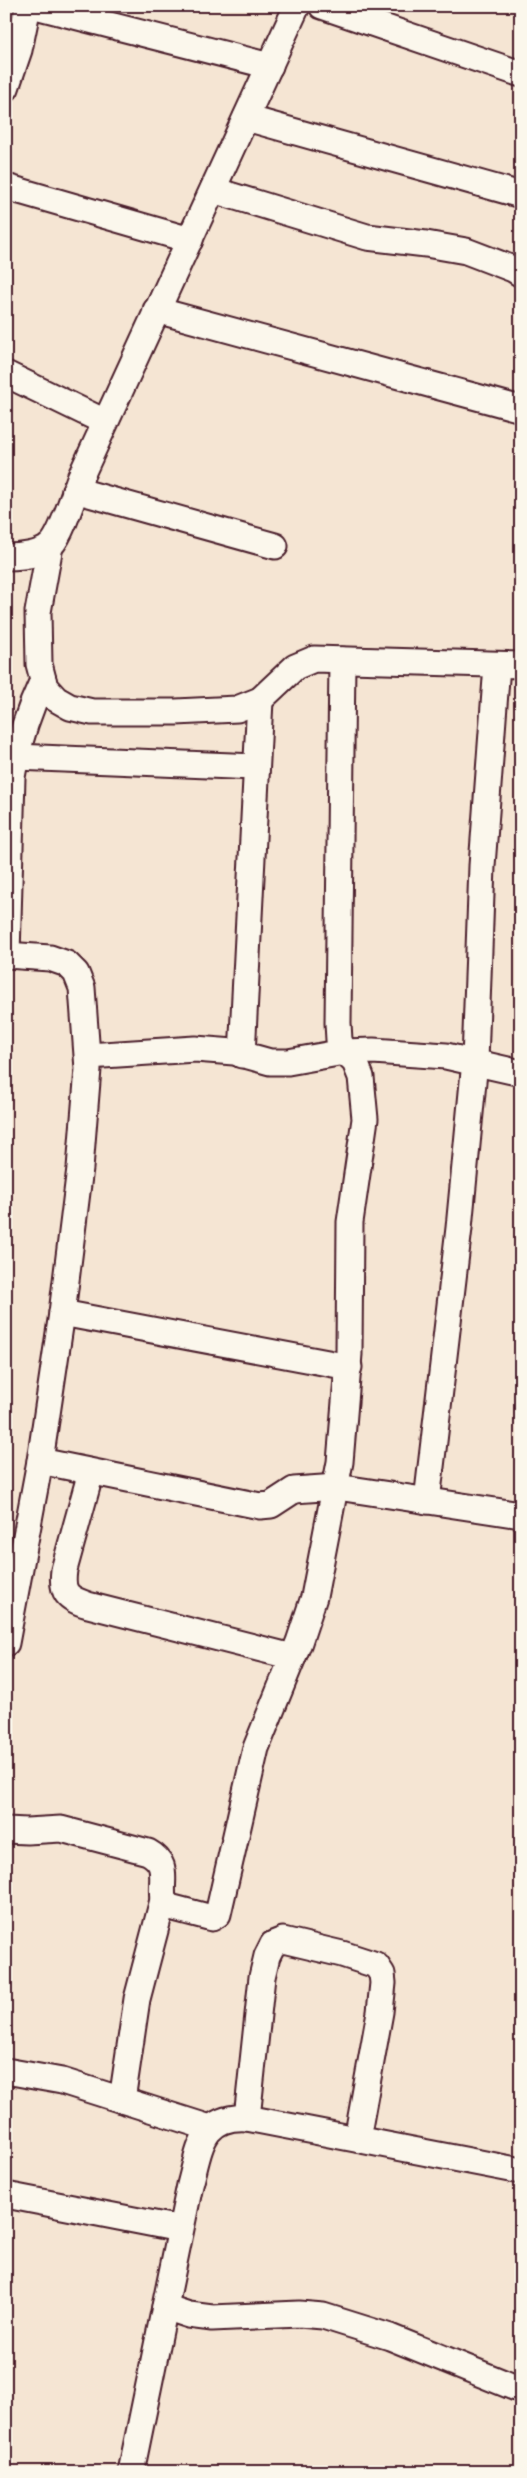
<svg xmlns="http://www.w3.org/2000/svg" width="527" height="2478" font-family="'Gochi Hand',sans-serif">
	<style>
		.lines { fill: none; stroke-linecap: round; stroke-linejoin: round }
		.minor-casing { stroke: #4a1f2b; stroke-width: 29 }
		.minor { stroke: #fbf7ec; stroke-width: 25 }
	</style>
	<rect width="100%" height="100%" fill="#f5e5d3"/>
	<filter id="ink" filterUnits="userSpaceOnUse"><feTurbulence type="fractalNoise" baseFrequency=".02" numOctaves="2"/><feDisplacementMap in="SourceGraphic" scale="10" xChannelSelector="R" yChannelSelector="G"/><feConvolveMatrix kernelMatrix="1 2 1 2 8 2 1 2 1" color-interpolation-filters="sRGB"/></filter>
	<g filter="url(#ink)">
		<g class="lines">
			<defs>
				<g id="minor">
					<path d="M35 6 270 66"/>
					<path d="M322 6 521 74"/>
					<path d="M6 88 19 50 28 6"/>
					<path d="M246 118 521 195"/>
					<path d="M6 187 190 240"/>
					<path d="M213 190 367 237 426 244 466 251 513 269 521 274"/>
					<path d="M156 310 521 409"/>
					<path d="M6 374 105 422"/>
					<path d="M75 490 275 546"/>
					<path d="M50 546 38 612 39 664 45 687 56 699 70 707 92 712H176L237 709 260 700 295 667 314 659 521 665"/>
					<path d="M6 557C19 557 41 555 51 545 62 534 74 494 80 478L297 6"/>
					<path d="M16 757 256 767"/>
					<path d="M6 955 50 958 67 964 76 973 82 988 88 1069 80 1168 62 1313 40 1461 6 1643"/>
					<path d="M7 955 12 777C18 742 28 712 43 680"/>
					<path d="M242 1055 260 700"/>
					<path d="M88 1056 195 1049 234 1052 270 1062H288L344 1052 373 1051 446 1056 521 1073"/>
					<path d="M62 1313 349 1367"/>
					<path d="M40 1461 260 1506 271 1505 294 1490 337 1487 521 1515"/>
					<path d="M91 1472 64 1570C61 1593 67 1598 88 1605L293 1657"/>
					<path d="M427 1501 459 1228 475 1061 482 866 497 665"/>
					<path d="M6 1830 27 1831 61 1829 148 1852C170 1864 160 1879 163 1900L170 1907 212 1918 218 1914 256 1748 299 1642 314 1597 340 1462 349 1354 350 1222 365 1119 361 1077 355 1062 344 1052 339 1040 338 1023 342 660"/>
					<path d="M6 2071 62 2081 210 2128"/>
					<path d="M122 2100 137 1999 163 1900"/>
					<path d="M247 2118 262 1977 267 1956 273 1944 283 1940 342 1954 376 1965 382 1974 383 1983 380 2012 357 2139"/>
					<path d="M6 2195 180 2229"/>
					<path d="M165 2307 189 2315 212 2318 299 2314 323 2316 390 2337 521 2390"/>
					<path d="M131 2472 190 2185C200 2149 201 2115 247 2118L521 2171"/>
				</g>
			</defs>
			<!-- minor casing -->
			<use href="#minor" class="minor-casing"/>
			<!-- minor -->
			<use href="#minor" class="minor"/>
		</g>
	</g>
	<!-- margin -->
	<rect width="527" height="2478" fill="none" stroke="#fbf7ec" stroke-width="25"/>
	<rect x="12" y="12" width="502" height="2453" fill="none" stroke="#4a1f2b" stroke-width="2" filter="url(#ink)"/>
</svg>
